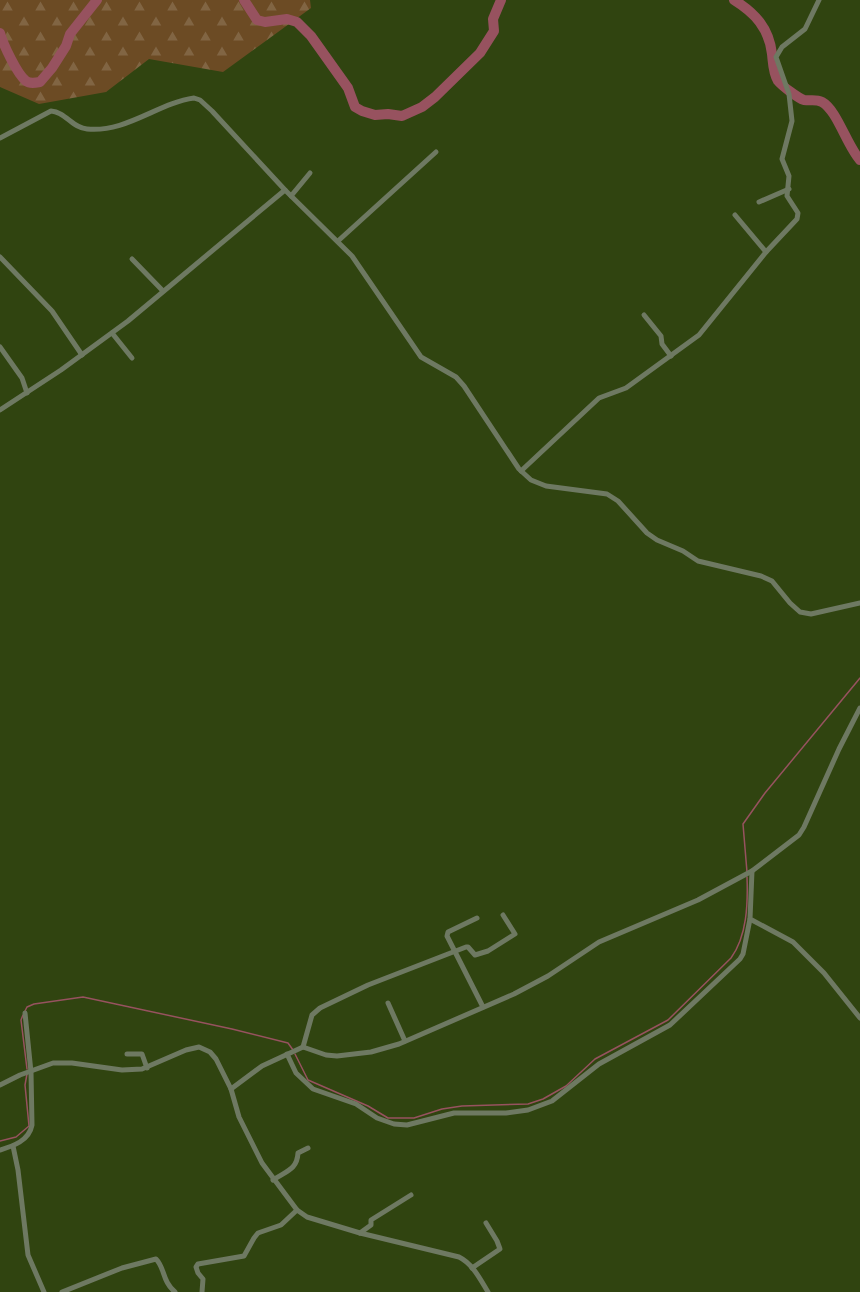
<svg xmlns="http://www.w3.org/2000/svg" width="860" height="1292" font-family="'Fira Sans',sans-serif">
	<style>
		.forest { fill: url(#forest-firs) }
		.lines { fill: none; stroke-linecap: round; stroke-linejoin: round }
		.stream { stroke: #97525f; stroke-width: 1.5 }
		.river { stroke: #97525f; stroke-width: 10 }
		.minor { stroke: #6e7962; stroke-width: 5 }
	</style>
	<defs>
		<pattern id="forest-firs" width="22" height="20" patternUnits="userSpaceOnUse" patternTransform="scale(1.5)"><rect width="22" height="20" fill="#6c4b24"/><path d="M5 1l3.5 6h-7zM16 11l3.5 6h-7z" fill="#816543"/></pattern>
	</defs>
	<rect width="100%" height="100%" fill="#304410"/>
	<!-- forest -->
	<path class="forest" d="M0 0H310L311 8 223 72 149 59 106 92 39 104 0 87Z"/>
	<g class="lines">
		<!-- stream -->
		<g class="stream">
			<path d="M747 872 743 824 765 793 860 678"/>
			<path d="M25 1011 27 1007 34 1004 83 997 232 1029 288 1043 293 1050"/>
			<path d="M23 1015 21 1020 27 1069"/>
			<path d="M295 1054 308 1080 368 1106 388 1118H414L442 1109 462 1106 528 1104 543 1099 566 1086 595 1059 668 1020 731 958C747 936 748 904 747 877"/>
			<path d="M0 1141 16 1137 29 1126 25 1085 27 1074"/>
		</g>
		<!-- river -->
		<g class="river">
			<path d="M244 0 257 20 265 22 287 19 297 22 311 36 348 88 355 107 362 111 375 115 388 114 402 116 422 107 435 97 480 53 494 31 493 19 501 0"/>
			<path d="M734 0C755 13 769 28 772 54 773 63 773 73 778 81 782 86 798 98 804 100 811 101 816 99 822 102 837 110 847 146 860 160"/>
			<path d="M0 33C3 44 17 74 26 81 30 84 35 83 40 82L52 68 66 46 70 34 97 0"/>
		</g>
		<!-- minor -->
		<g class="minor">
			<path d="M0 138 51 111C66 112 72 128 87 129 126 133 158 103 194 98L200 100 212 111 285 190"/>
			<path d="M291 196 310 173"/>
			<path d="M759 202 789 189"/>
			<path d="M735 215 766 252"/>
			<path d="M338 241 436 152"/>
			<path d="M0 257 52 311 82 355"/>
			<path d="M132 259 163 291"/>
			<path d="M644 315 661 336 662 344 671 356"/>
			<path d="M112 333 132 358"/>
			<path d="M0 347 22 378 27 393"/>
			<path d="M0 410 61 370 128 321 285 190 352 256 421 357 456 377 464 386 519 469 531 480 546 486 607 494 618 501 647 533 657 540 683 551 698 561 761 576 772 581 790 603 800 612 811 614 860 603"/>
			<path d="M521 471 599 398 626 388 699 335 766 252 797 219 798 213 787 196 789 176 782 159 792 121 789 94 776 57 782 47 805 29 819 0"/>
			<path d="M752 871 750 919 793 942 824 973 860 1018"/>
			<path d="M477 918 448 932 447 936 483 1007"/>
			<path d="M388 1003 405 1041"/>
			<path d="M303 1047 312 1015 320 1008 368 985 466 947H468L475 955 488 951 515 934 503 915"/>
			<path d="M127 1054H142L147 1068"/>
			<path d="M287 1054 296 1073 313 1089 356 1104 377 1118 394 1124 407 1125 454 1113H506L528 1110 552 1101 599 1064 670 1025 740 959 743 954 750 919"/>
			<path d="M0 1085 20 1075 53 1063H72L122 1070 142 1069 186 1050 199 1047 210 1052 216 1059 231 1089 239 1117 262 1163 297 1210 307 1217 360 1233 459 1257C473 1264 480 1279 488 1292"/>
			<path d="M231 1089 262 1066 303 1047 326 1055 337 1056 371 1052 399 1044 514 994 548 976 599 942 698 900 752 871 799 835 804 827 839 749 860 708"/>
			<path d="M13 1146 18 1170 28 1255 44 1292"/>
			<path d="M0 1150C13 1146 29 1141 32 1125L31 1072 25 1013"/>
			<path d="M273 1180C286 1171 297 1170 298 1153L308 1148"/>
			<path d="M360 1233 371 1225V1220L411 1195"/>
			<path d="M472 1268 500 1249 497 1241 486 1223"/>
			<path d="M62 1292 122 1268 156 1259C165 1268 162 1281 175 1292"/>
			<path d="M202 1292 203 1279 198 1273 196 1267 198 1264 244 1256 254 1238 258 1233 281 1225 297 1210"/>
		</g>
	</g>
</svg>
